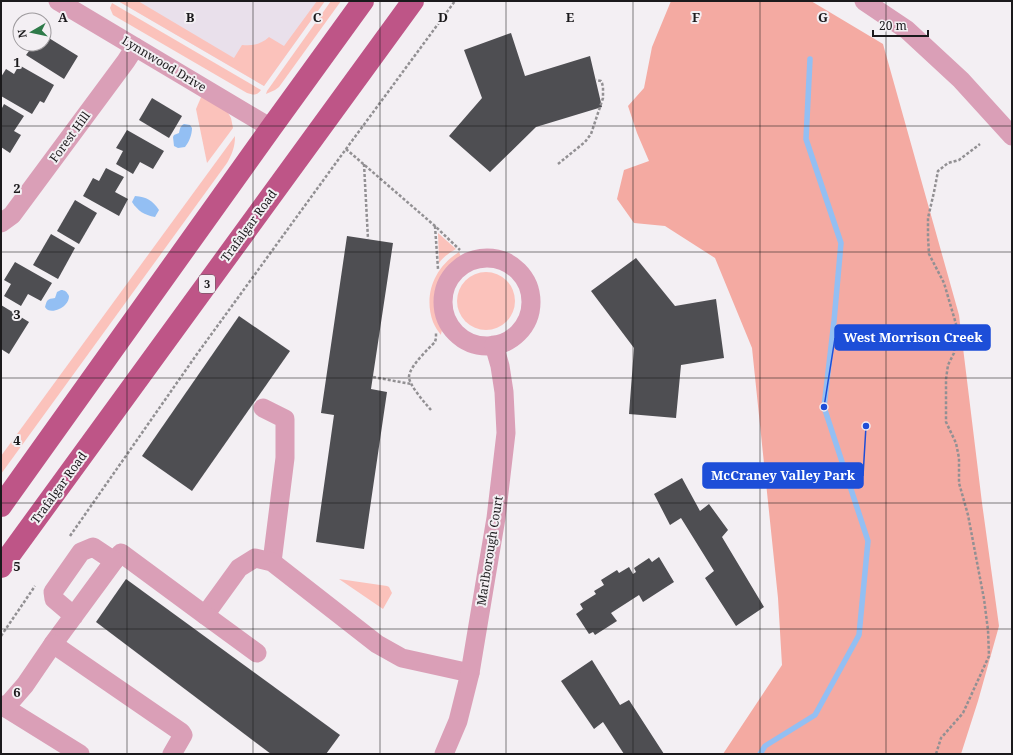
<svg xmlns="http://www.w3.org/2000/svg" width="1013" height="755" font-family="'Noto Serif',serif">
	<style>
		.built { fill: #e9e0eb }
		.green { fill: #fbc2bb }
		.forest { fill: #f4aaa2 }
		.water { fill: #93bff3 }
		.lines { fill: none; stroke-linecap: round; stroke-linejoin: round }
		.stream { stroke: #93bff3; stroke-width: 5.5 }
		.building { fill: #4e4e52 }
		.path { stroke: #929093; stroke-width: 2.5; stroke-dasharray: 3 2; stroke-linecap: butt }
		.minor { stroke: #da9fb7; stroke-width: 19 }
		.major { stroke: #be5587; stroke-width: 22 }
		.grid { fill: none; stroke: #1b1a1c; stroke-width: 1; stroke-opacity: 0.55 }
		.labels { text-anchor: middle; stroke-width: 4; stroke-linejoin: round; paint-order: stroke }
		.shield { fill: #f3eff3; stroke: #5c5a5c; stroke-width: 1 }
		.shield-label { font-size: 11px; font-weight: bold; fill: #1b1a1c }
		.street-label { font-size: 12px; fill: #1b1a1c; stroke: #f3eff3 }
		.grid-label { font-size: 13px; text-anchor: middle; font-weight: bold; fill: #1b1a1c; stroke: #f3eff3; stroke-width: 4; stroke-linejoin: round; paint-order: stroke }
		.leader { fill: none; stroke: #1d4ed8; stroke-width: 1.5 }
		.callout-dot { fill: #1d4ed8; stroke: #f3eff3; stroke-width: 1.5 }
		.callout { fill: #1d4ed8; stroke: #1d4ed8; stroke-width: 1.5 }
		.callout-label { font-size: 13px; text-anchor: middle; font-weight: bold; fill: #fff }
	</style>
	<rect width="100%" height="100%" fill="#f3eff3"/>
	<!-- built -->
	<path class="built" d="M118 1H325L264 86Z"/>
	<!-- green -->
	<g class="green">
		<path d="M118 1H138L234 58 242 45C254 46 261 44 269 37L284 46 317 1H325L264 86Z"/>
		<path d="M331 1H341L279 87 275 90 266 94 267 91Z"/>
		<path d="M112 3 261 90C257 96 253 95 247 93L113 15 110 8Z"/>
		<path d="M202 95 227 111 231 118 233 128 207 163 196 109Z"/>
		<path d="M235 136C235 147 232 154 227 163L1 474V456Z"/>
		<path d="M438 233 456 249C449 253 443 257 439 263Z"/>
		<path d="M459 252 462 259C444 272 435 288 438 311 439 314 439 317 440 320 441 321 443 325 443 326 443 328 441 333 441 335 438 331 435 327 433 322 423 294 435 267 459 252Z"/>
		<circle cx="486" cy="301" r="29"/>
		<path d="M339 579 387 586 389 587 392 593 383 609Z"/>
	</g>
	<!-- forest -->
	<path class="forest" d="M671 1H811L883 44 959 315 982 503 999 626 978 701 961 754H723L782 665 778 598 752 348 715 258 665 226 634 223 617 199 624 170 649 161 637 133 628 106 644 88 652 47Z"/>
	<!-- water -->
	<g class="water">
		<path d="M184 124 190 125 192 128C192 135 189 142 185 147L178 148 174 146 173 137 174 135 179 133C180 129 180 126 184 124Z"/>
		<path d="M135 196C147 197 152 200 159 210L155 217C144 215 138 211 132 202Z"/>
		<path d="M61 290C65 290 67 292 69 296 69 299 68 302 65 305 60 310 49 314 45 307 47 300 47 299 55 298L57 292Z"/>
	</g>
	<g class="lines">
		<!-- stream -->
		<path class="stream" d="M760 754 765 746 815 715 859 635 868 541 824 407 834 321 841 243 806 139 810 59"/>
	</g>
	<!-- building -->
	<g class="building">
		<path d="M511 33 525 76 590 56 602 107 536 127 490 172 449 136 482 98 464 50Z"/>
		<path d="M44 35 78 56 64 79 26 55 29 51 16 42 20 36V44H44Z"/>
		<path d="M19 65 54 85 44 103 40 101 32 114 1 96V77L6 69 14 74Z"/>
		<path d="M152 98 182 116 169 138 139 120Z"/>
		<path d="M4 104 24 116 14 131 21 135 10 153 1 147V110Z"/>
		<path d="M127 130 164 151 153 169 140 162 133 174 116 164 123 151 116 148Z"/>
		<path d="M106 168 124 177 115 192 128 199 119 216 83 196 93 178 99 181Z"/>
		<path d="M75 200 97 213 79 244 57 231Z"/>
		<path d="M51 234 75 248 58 279 33 265Z"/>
		<path d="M347 236 393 243 371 389 387 392 364 549 316 542 334 415 321 413Z"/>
		<path d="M636 258 675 306 716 299 724 358 681 365 676 418 629 414 634 348 591 291Z"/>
		<path d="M15 262 52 283 41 301 28 294 21 306 4 296 11 284 4 280Z"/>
		<path d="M1 305 29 322 9 354 1 349Z"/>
		<path d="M239 316 290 351 192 491 142 456Z"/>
		<path d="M682 478 700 511 709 504 728 530 722 537 764 607 736 626 705 578 714 571 681 518 670 525 654 494Z"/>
		<path d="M659 557 674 582 643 602 639 595 611 613 617 621 595 635 593 632 589 634 576 614 583 609 580 604 596 594 594 591 604 585 601 580 617 570 619 573 629 567 633 574 636 572 634 568 649 558 652 562Z"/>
		<path d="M126 579 340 735 326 754H271L96 622Z"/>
		<path d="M592 660 620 705 629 700 664 754H624L603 722 594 729 561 681Z"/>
	</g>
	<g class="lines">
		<!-- path -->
		<g class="path">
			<path d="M346 149 435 226 460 250"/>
			<path d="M364 164 368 239"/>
			<path d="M558 164 585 142 591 134 603 98V87L602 83 601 81 596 80"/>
			<path d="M435 226 438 269"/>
			<path d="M373 377 411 384"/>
			<path d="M431 410C425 403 409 385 409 377 409 367 428 349 435 342L436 338V332"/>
			<path d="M70 536 197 354 346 149 455 1"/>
			<path d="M1 636 35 586"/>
			<path d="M936 754 941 738 963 713 989 656 988 630 984 599 968 515 959 483V458L956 443 946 422V379L948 365 954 353 956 324 944 283 929 254 928 237V218L934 192 938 171 948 163 959 160 980 144"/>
		</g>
		<!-- minor -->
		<g class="minor">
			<path d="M58 1 271 128"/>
			<path d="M864 1 907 30 961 80 1012 136"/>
			<path d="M1 223 12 215 126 61 135 47"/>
			<circle cx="487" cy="302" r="44"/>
			<path d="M263 408 285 419V458L272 562"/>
			<path d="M114 561 121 553 205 615 239 568 255 558 272 562 377 644 402 658 470 673"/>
			<path d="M205 615 257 653"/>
			<path d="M53 644 114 561 93 547 81 552 53 592 54 599 74 616"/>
			<path d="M1 705 80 754"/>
			<path d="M5 708 25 685 53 644 181 732 183 735 172 754"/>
			<path d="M444 754 458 721 470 673 486 577 496 518 506 433 504 392 500 366 494 345"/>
		</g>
		<!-- major -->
		<g class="major">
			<path d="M1 506 271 128 363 1"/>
			<path d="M1 567 413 1"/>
		</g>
	</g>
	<!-- grid -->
	<path class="grid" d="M127 1V754M253 1V754M380 1V754M506 1V754M633 1V754M760 1V754M886 1V754M1 126H1012M1 252H1012M1 378H1012M1 503H1012M1 629H1012"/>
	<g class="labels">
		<!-- shield labels -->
		<rect class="shield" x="199" y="275" width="16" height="18" rx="3"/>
		<g class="shield-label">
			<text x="207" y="288">3</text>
		</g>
		<!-- street labels -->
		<g class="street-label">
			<text transform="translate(164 64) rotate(31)" y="4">Lynnwood Drive</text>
			<text transform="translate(70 137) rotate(-54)" y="4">Forest Hill</text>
			<text transform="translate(249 226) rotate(-54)" y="4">Trafalgar Road</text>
			<text transform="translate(59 488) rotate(-54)" y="4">Trafalgar Road</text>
			<text transform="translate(490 551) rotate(-81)" y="4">Marlborough Court</text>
		</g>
	</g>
	<g class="grid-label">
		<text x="63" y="22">A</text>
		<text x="190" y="22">B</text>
		<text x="317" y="22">C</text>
		<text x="443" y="22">D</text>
		<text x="570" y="22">E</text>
		<text x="696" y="22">F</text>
		<text x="823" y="22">G</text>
		<text x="17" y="67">1</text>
		<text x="17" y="193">2</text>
		<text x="17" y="319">3</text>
		<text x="17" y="445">4</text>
		<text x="17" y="571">5</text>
		<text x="17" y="697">6</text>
	</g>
	<!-- callouts -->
	<path class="leader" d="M824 407L835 338M866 426L863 476"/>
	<g class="callout-dot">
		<circle cx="824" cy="407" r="4"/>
		<circle cx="866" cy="426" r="4"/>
	</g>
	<g class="callout">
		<rect x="835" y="325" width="155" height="25" rx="4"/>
		<rect x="703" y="463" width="160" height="25" rx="4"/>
	</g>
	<g class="callout-label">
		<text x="913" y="342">West Morrison Creek</text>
		<text x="783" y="480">McCraney Valley Park</text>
	</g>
	<!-- border -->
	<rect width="1013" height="755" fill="none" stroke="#1b1a1c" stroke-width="4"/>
	<!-- north arrow -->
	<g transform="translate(32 32) rotate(261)"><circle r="19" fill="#f3eff3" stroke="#9d9a9d"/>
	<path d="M0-3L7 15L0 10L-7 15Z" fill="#2e7a49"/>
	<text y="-6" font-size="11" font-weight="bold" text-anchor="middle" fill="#1b1a1c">N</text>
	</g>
	<!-- scale -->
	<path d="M873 30v6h55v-6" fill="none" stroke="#1b1a1c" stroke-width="2"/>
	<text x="879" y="30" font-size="12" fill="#1b1a1c" stroke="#f3eff3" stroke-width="3" paint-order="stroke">20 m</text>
</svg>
